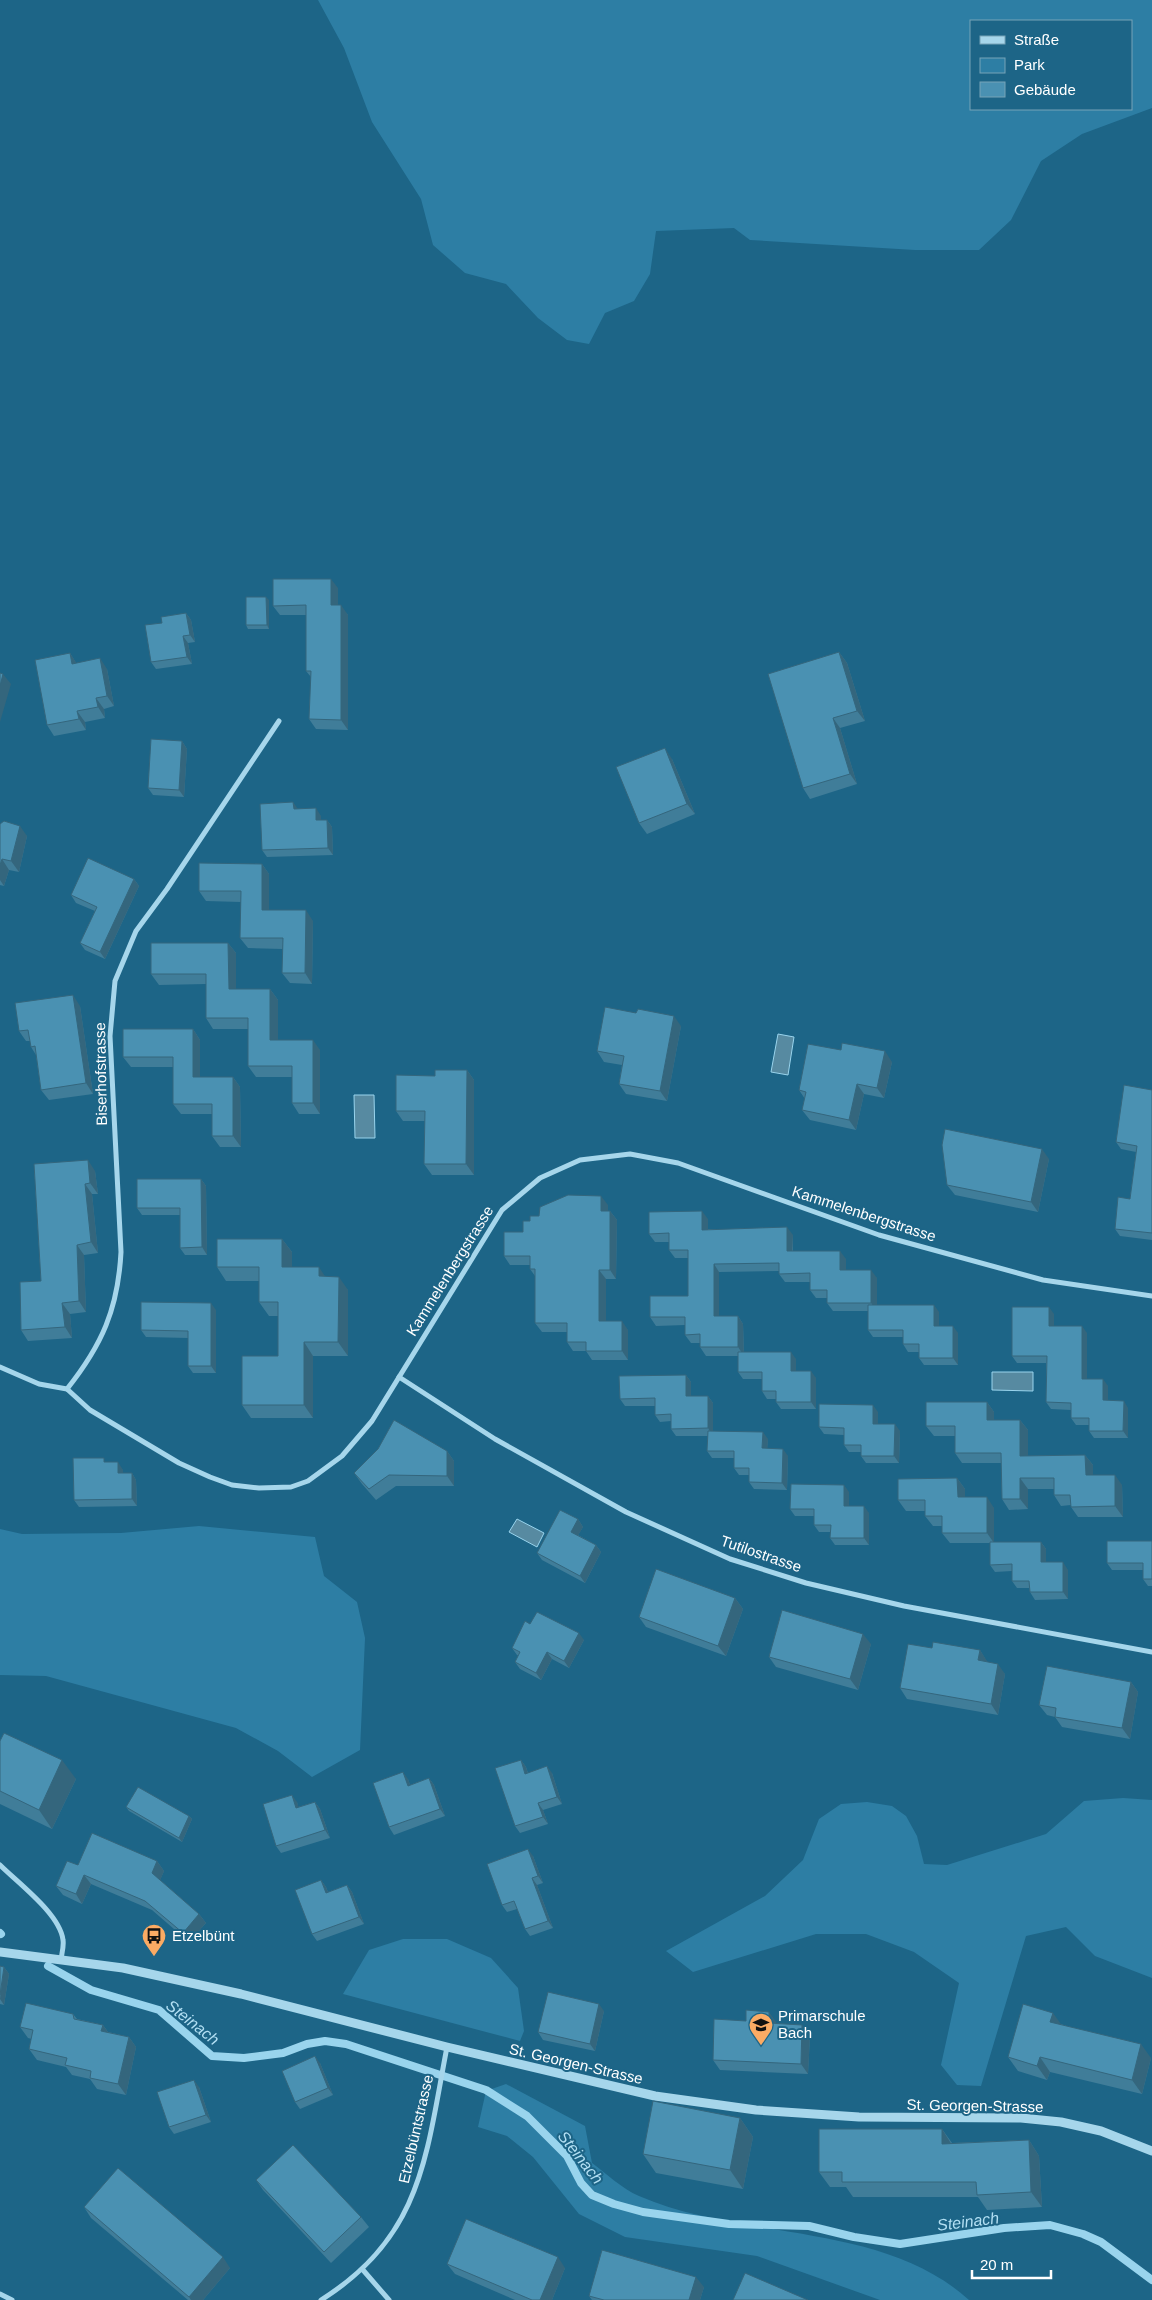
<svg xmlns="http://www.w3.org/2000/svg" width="1152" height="2300" font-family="Helvetica,sans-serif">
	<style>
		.green { fill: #2d7ea4; fill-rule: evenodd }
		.water { fill: #578aa1; stroke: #99d4ed }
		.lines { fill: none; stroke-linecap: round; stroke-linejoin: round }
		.stream { stroke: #99d4ed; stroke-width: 8 }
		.minor { stroke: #a6d6eb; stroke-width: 5 }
		.tertiary { stroke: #a6d6eb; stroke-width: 9 }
		.wall { fill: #407d99 }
		.shaded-wall { fill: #34667d }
		.building { fill: #4a91b2; stroke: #34667d }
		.labels { text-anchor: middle; stroke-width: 4; stroke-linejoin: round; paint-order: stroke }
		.street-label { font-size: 15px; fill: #fff; stroke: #1d6587 }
		.poi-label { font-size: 15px; fill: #fff; stroke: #1d6587; text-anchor: start }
		.water-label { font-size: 16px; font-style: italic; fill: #b2dff3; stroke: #1d6587 }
	</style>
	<rect width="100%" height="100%" fill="#1d6587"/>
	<!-- green -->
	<g class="green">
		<path d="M318 0H1152V108L1082 134 1041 161 1011 220 979 250H915L750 240 734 228 656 231 650 274 634 301 605 313 589 344 567 340 538 318 506 284 465 273 433 245 421 199 372 122 344 48ZM971 21H1131V109H971Z"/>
		<path d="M199 1526 315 1537 324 1576 357 1602 365 1638 360 1750 312 1777 278 1751 236 1728 46 1676 0 1675V1529L22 1534 121 1533Z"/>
		<path d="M1123 1798 1152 1800V1978L1095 1956 1066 1927 1026 1936 981 2086 957 2085 941 2065 959 1983 914 1952 866 1934H816L693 1972 666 1951 765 1896 803 1860 819 1819 841 1804 867 1802 892 1806 906 1816 917 1836 924 1864 947 1865 1046 1834 1084 1801Z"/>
		<path d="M403 1939H447L491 1958 518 1988 524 2031 520 2041 343 1994 369 1950Z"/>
		<path d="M506 2084 585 2126 592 2163C606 2173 622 2189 639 2196 742 2241 882 2221 969 2300H880L757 2256 625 2237 579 2214 533 2157 507 2136 478 2127 486 2091Z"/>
	</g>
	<!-- water -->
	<g class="water">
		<path d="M778 1034 794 1037 788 1075 771 1072Z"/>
		<path d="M354 1095H374L375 1138H355Z"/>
		<path d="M992 1372H1033V1391L992 1390Z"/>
		<path d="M517 1519 544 1533 537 1547 509 1532Z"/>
	</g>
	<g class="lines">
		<!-- stream -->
		<g class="stream">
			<path d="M0 1933 1 1934"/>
			<path d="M48 1966 91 1990 159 2010 212 2056 244 2058 283 2053 307 2044 325 2041 346 2044 486 2090 527 2116 567 2156 581 2183 592 2195 614 2204 643 2212 729 2224 809 2226 854 2237 900 2244 1004 2228 1050 2225 1083 2234 1101 2242 1152 2280"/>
		</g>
		<!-- minor -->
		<g class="minor">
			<path d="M0 1367 39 1384 67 1389C102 1345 118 1309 121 1252L110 1036 115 981 136 931 167 889 279 721"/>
			<path d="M399 1377 495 1439 626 1512 730 1559 806 1583 904 1606 1152 1652"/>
			<path d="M67 1389 90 1410 179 1463 210 1477 232 1485 259 1488 291 1487 308 1481 342 1456 372 1421 502 1210 540 1178 580 1160 630 1154 678 1163 879 1235 1043 1280 1152 1296"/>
			<path d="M0 1865C18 1883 60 1914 63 1940 64 1946 62 1953 61 1959"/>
			<path d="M363 2270 389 2300"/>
			<path d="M0 2294 12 2300"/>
			<path d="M321 2300C423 2236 426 2155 447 2047"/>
		</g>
		<!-- tertiary -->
		<path class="tertiary" d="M0 1952 123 1968 241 1994 447 2047 655 2096 756 2110 859 2117 1021 2118 1061 2122 1101 2131 1152 2151"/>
	</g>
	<!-- wall -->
	<g class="wall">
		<path d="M338 588V605L348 615V730L316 729 309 719 311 677 306 671V615H280L273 606Z"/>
		<path d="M269 600V629H248L246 625Z"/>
		<path d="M186 613 191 620 195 642 188 643 192 664 156 669 151 662 162 623Z"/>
		<path d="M839 652 847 663 865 721 840 728 857 784 810 799 803 788Z"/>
		<path d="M70 653 76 663 107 669 114 706 104 709 105 718 85 722 86 730 54 736 47 725Z"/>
		<path d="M182 741 187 749 184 797 153 795 148 788Z"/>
		<path d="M672 759 695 814 647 834 639 823Z"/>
		<path d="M298 809 321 816V820H327L332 827 333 855 267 857 262 850Z"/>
		<path d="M0 824 27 836 19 872 9 870 4 886 0 885Z"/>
		<path d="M262 864 269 874V910L313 921 312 984 290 983 282 973 283 949 248 948 240 938 241 902 206 901 199 891Z"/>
		<path d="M134 879 139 886 105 959 85 950 80 943 95 911 76 903 71 895Z"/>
		<path d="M228 943 236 953V989H270L278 1000V1040L320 1050V1114H299L292 1103V1077H256L248 1066V1029H213L206 1018V984L159 985 151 974Z"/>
		<path d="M80 1006 93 1094 49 1100 41 1090 36 1055 31 1047 30 1041H26L19 1031Z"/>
		<path d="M681 1026 667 1101 626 1094 619 1084 622 1065 604 1062 597 1051Z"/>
		<path d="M193 1029 200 1040V1077H233L240 1087 241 1147H220L212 1136V1114H181L173 1104V1067H131L123 1057Z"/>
		<path d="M892 1062 884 1098 864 1094 856 1130 810 1120 802 1110 805 1099 799 1090Z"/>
		<path d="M467 1070 474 1080V1175H432L424 1164 425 1121H403L396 1111 435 1076Z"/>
		<path d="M1152 1090V1240L1120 1236 1115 1229 1130 1199 1136 1152 1121 1149 1116 1142Z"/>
		<path d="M1049 1159 1038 1212 955 1195 947 1185Z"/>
		<path d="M34 1164 95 1171 98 1194H92L98 1253 84 1255 86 1312 70 1314 72 1338 28 1341 21 1330 41 1281Z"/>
		<path d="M201 1179 206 1186 207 1255H185L180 1248V1215H142L137 1208Z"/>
		<path d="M608 1205V1211H610L617 1220 616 1279H606V1321L628 1330V1360H592L586 1351H573L567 1342V1332H542L535 1323V1276L530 1269V1265H510L504 1256 523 1232 530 1221 539 1216Z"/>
		<path d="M708 1219V1229L793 1235V1251L846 1259V1270L877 1278V1305L939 1312V1326L958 1333V1365H924L919 1358V1352H908L903 1344V1337H873L868 1330V1311H833L827 1303V1298H816L810 1290V1282H785L779 1274V1271L719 1272V1316H738L743 1324 744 1352 796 1359V1371L816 1378V1409H781L776 1402V1399H767L762 1391V1379H743L738 1372V1356H706L700 1347V1343H691L685 1335V1325L656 1326 650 1317 688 1296V1258H675L669 1250V1242H655L649 1234Z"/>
		<path d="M282 1239 292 1252V1267L325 1276 348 1290V1356H313V1418H251L242 1405 278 1356V1316H269L259 1302V1281H226L217 1267Z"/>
		<path d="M216 1310V1373H193L188 1366V1338L146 1337 141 1330Z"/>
		<path d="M1054 1314V1326L1087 1333V1379L1108 1386V1400L1128 1408V1438H1094L1089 1431V1425H1076L1071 1418V1410L1051 1409 1046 1402V1363H1017L1012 1356Z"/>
		<path d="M686 1375 691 1382V1396H708L713 1403V1431L768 1439 767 1449 788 1456 787 1490 754 1489 749 1482V1475H739L734 1468V1458H712L707 1451 708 1436H676L671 1429V1421L660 1422 655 1415V1406H625L620 1399Z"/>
		<path d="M987 1402 994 1412V1420H1020L1028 1430V1456L1085 1455 1093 1465V1475L1122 1485 1123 1517H1078L1071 1507V1505L1061 1506 1054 1495V1489H1028V1509L1009 1510 1002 1499 1001 1463H962L955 1453V1436H934L926 1426Z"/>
		<path d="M878 1412V1424L900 1431 899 1463H866L861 1456V1452H849L844 1445V1435L824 1434 819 1427Z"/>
		<path d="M447 1451 454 1461V1486H396L376 1500 362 1484 354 1473Z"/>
		<path d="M107 1462 123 1470V1473H132L136 1480 137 1506 79 1507 74 1500Z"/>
		<path d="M957 1478 965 1489V1497L994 1508V1542H1041L1046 1549V1562L1068 1570V1599L1035 1600 1030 1592 1029 1588H1017L1012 1581V1571L995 1572 990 1565V1543H950L942 1533V1526H933L925 1516V1511H906L898 1500Z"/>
		<path d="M849 1492V1506L869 1513V1545H835L830 1538V1532H819L814 1525V1516H795L790 1509Z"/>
		<path d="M578 1519 583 1527 578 1535 596 1545 601 1552 585 1583 542 1560 537 1553Z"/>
		<path d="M1152 1541V1586H1148L1143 1579V1570H1112L1107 1563Z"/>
		<path d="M735 1598 743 1609 726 1656 646 1627 639 1617Z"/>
		<path d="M530 1624 584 1640 569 1668 552 1659 541 1680 520 1669 515 1662 519 1656 517 1655 512 1648Z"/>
		<path d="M871 1644 858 1690 776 1667 769 1657Z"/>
		<path d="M932 1648 980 1650 987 1662 1005 1674 998 1715 907 1699 900 1688Z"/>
		<path d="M1131 1682 1138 1692 1130 1739 1062 1727 1055 1717 1047 1715 1039 1705Z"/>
		<path d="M0 1741 76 1779 52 1829 0 1804Z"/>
		<path d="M521 1760 526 1767 528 1773H552L562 1804 543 1810 548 1824 520 1833 515 1826Z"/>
		<path d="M429 1778 434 1785 445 1816 394 1835 389 1827 408 1779 410 1785Z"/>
		<path d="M297 1802 298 1807 315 1802 320 1809 330 1838 281 1853 276 1846Z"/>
		<path d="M126 1807 189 1816 192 1819 182 1842 129 1811Z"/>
		<path d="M533 1856 543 1883 537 1885 553 1928 530 1936 525 1929 517 1909 507 1912 502 1905Z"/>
		<path d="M157 1861 164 1871 160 1880 199 1914 206 1923 189 1942 152 1910 91 1884 82 1904 63 1895 56 1886 78 1865Z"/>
		<path d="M321 1880 326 1887 328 1892 347 1885 352 1892 364 1924 317 1941 312 1934Z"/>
		<path d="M0 1966 4 1967 9 1974 4 2005 0 2004Z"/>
		<path d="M604 2011 595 2051 543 2040 538 2032Z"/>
		<path d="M73 2014 77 2019 103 2025 108 2032 129 2037 136 2047 126 2095 97 2089 90 2079 72 2075 66 2067 37 2060 29 2049 32 2039 28 2038 20 2027Z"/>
		<path d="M776 2022V2024L810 2036 808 2074 720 2070 713 2060Z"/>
		<path d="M1061 2024 1151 2058 1142 2094 1050 2072 1047 2080 1018 2071 1008 2057Z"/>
		<path d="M320 2063 333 2095 300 2109 295 2102Z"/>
		<path d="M199 2087 211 2122 174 2134 169 2127Z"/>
		<path d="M740 2118 753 2137 743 2189 656 2173 643 2154Z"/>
		<path d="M942 2129 952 2143 1029 2140 1039 2156 1042 2207 987 2210 978 2197H853L846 2187H830L819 2172Z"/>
		<path d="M256 2180 361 2217 369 2227 331 2263 263 2190Z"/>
		<path d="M84 2207 230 2268 203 2300H188L91 2218Z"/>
		<path d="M447 2264 565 2268 552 2300H515L455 2274Z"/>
		<path d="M704 2287 700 2300H592L589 2296Z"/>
	</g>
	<!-- shaded-wall -->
	<g class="shaded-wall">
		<path d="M331 579 338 588V615L331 605Z"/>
		<path d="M266 597 269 600V629L267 625Z"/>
		<path d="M341 605 348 615V730L341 720Z"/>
		<path d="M186 613 191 620 195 642 190 635Z"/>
		<path d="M183 636 188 643 192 664 187 657Z"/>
		<path d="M839 652 847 663 865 721 857 711Z"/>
		<path d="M70 653 77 664H72Z"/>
		<path d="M100 658 107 669 114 706 107 696Z"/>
		<path d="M3 674 11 684 0 722V686Z"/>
		<path d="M96 698 104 709 105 718 98 707Z"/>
		<path d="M77 711 85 722 86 730 79 719Z"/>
		<path d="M833 718 840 728 857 784 850 774Z"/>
		<path d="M182 741 187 749 184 797 179 790Z"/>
		<path d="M665 748 672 759 695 814 687 804Z"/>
		<path d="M293 802 298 809H294Z"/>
		<path d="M316 808 321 816V827L316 820Z"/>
		<path d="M327 820 332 827 333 855 328 848Z"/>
		<path d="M20 826 27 836 19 872 11 861Z"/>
		<path d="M2 859 9 870 4 886 0 880V865Z"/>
		<path d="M262 864 269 874V921L262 910Z"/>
		<path d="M134 879 139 886 105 959 100 952Z"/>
		<path d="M306 910 313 921 312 984 305 973Z"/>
		<path d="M228 943 236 953V1000L229 989Z"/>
		<path d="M270 989 278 1000V1050L270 1040Z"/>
		<path d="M73 995 80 1006 93 1094 86 1083Z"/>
		<path d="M674 1016 681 1026 667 1101 660 1091Z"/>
		<path d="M193 1029 200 1040V1087L193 1077Z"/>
		<path d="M313 1040 320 1050V1114L313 1103Z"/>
		<path d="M885 1051 892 1062 884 1098 877 1088Z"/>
		<path d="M467 1070 474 1080V1175L466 1164Z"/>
		<path d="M233 1077 240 1087 241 1147 233 1136Z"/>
		<path d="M857 1084 864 1094 856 1130 849 1120Z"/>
		<path d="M1042 1149 1049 1159 1038 1212 1031 1202Z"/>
		<path d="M88 1160 95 1171 98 1194 90 1183Z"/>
		<path d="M201 1179 206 1186 207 1255 202 1247Z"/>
		<path d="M85 1184 92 1194 98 1253 91 1242Z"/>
		<path d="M601 1196 608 1205V1220L601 1211Z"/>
		<path d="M610 1211 617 1220 616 1279 610 1270Z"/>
		<path d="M702 1211 708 1219V1238L702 1230Z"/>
		<path d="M787 1227 793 1235 792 1259 787 1251Z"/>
		<path d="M282 1239 292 1252V1281L282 1267Z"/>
		<path d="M77 1245 84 1255 86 1312 79 1301Z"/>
		<path d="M840 1251 846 1259V1279L840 1270Z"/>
		<path d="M714 1264 719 1272V1324L714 1316Z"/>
		<path d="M319 1267 328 1281 319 1276Z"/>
		<path d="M599 1270 606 1279V1330L599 1321Z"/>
		<path d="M871 1270 877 1278V1311L871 1303Z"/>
		<path d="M339 1277 348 1290V1356L338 1342Z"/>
		<path d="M62 1303 70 1314 72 1338 65 1327Z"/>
		<path d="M211 1303 216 1310V1373L211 1366Z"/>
		<path d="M934 1305 939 1312V1333L934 1326Z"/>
		<path d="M1049 1307 1054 1314V1333L1049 1326Z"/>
		<path d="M738 1316 743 1324 744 1356 738 1347Z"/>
		<path d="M622 1321 628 1330V1360L622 1351Z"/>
		<path d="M953 1326 958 1333V1365L953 1358Z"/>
		<path d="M1082 1326 1087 1333V1386L1082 1379Z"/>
		<path d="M304 1342 313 1356V1418L304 1405Z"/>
		<path d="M791 1352 796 1359V1378L791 1371Z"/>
		<path d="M811 1371 816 1378V1409L811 1402Z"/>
		<path d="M686 1375 691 1382V1403L686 1396Z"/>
		<path d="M1103 1379 1108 1386V1407L1103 1400Z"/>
		<path d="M708 1396 713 1403V1436L708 1428Z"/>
		<path d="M1124 1401 1128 1408V1438L1123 1431Z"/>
		<path d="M987 1402 994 1412V1430L987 1420Z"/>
		<path d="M873 1405 878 1412V1431L873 1424Z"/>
		<path d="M1020 1420 1028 1430V1466L1020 1456Z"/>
		<path d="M895 1424 900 1431 899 1463 894 1456Z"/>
		<path d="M763 1432 768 1439 767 1456 762 1448Z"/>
		<path d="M783 1449 788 1456 787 1490 782 1483Z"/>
		<path d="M447 1451 454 1461V1486L447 1476Z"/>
		<path d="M1085 1455 1093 1465V1486L1086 1475Z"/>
		<path d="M118 1462 123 1470V1480L118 1473Z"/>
		<path d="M132 1473 136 1480 137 1506 132 1499Z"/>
		<path d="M1115 1475 1122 1485 1123 1517 1115 1506Z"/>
		<path d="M957 1478 965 1489V1508L958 1497Z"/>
		<path d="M1020 1478 1028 1489V1509L1020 1499Z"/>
		<path d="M844 1485 849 1492V1513L844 1506Z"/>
		<path d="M987 1497 994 1508V1543L987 1533Z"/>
		<path d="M864 1506 869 1513V1545L864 1538Z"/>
		<path d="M578 1519 583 1527 576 1539 571 1532Z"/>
		<path d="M1041 1542 1046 1549V1570L1041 1562Z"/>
		<path d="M596 1545 601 1552 585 1583 580 1576Z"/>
		<path d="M1063 1562 1068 1570V1599L1063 1592Z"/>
		<path d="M735 1598 743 1609 726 1656 718 1646Z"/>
		<path d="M579 1633 584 1640 569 1668 564 1661Z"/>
		<path d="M863 1634 871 1644 858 1690 850 1679Z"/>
		<path d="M980 1650 987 1661 985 1671 978 1660Z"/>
		<path d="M547 1652 552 1659 541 1680 536 1673Z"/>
		<path d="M998 1664 1005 1674 998 1715 991 1704Z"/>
		<path d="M1131 1682 1138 1692 1130 1739 1122 1728Z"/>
		<path d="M62 1760 76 1779 52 1829 39 1810Z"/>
		<path d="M521 1760 526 1767 530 1781 525 1774Z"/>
		<path d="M547 1766 552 1773 562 1804 557 1797Z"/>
		<path d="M403 1772 408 1779 413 1793 408 1786Z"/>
		<path d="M429 1778 434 1785 445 1816 440 1809Z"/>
		<path d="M292 1795 297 1802 301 1815 296 1808Z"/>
		<path d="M315 1802 320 1809 330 1838 325 1830Z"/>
		<path d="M538 1803 543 1810 548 1824 543 1817Z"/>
		<path d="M189 1816 192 1819 182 1842 179 1838Z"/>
		<path d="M528 1849 533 1856 543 1883 538 1876Z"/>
		<path d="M157 1861 164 1871 159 1883 152 1873Z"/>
		<path d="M84 1875 91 1884 82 1904 76 1894Z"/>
		<path d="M532 1878 537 1885 553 1928 548 1921Z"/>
		<path d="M321 1880 326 1887 331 1900 326 1893Z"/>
		<path d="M347 1885 352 1892 364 1924 359 1917Z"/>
		<path d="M199 1914 206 1923 189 1942 183 1933Z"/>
		<path d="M4 1967 9 1974 4 2005 0 1999Z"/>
		<path d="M599 2004 604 2011 595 2051 590 2044Z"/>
		<path d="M769 2012 776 2022V2034L769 2023Z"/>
		<path d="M1053 2013 1063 2027 1050 2022Z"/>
		<path d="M103 2025 110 2035 101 2031Z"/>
		<path d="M802 2025 810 2036 808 2074 801 2064Z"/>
		<path d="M129 2037 136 2047 126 2095 118 2084Z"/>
		<path d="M1141 2044 1151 2058 1142 2094 1132 2080Z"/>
		<path d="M315 2056 320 2063 333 2095 328 2088Z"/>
		<path d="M1040 2057 1050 2072 1047 2080 1037 2066Z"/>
		<path d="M194 2080 199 2087 211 2122 206 2115Z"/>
		<path d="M740 2118 753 2137 743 2189 730 2170Z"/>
		<path d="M942 2129 952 2145 942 2144Z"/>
		<path d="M1029 2140 1039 2156 1042 2207 1031 2192Z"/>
		<path d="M223 2257 230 2268 203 2300H191L189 2297Z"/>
		<path d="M558 2257 565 2268 552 2300H540Z"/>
		<path d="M696 2277 704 2287 700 2300H689Z"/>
	</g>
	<!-- building -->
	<g class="building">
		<path d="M273 579H331V605H341V720L309 719 311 671H306V605L273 606Z"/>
		<path d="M246 597H266L267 625H246Z"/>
		<path d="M186 613 190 635 183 636 187 657 151 662 145 625 162 623 161 617Z"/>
		<path d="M839 652 857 711 833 718 850 774 803 788 768 674Z"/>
		<path d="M70 653 72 664 100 658 107 696 96 698 98 707 77 711 79 719 47 725 35 660Z"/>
		<path d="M0 673 3 674 0 686Z"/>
		<path d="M151 739 182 741 179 790 148 788Z"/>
		<path d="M665 748 687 804 639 823 616 767Z"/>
		<path d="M293 802 294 809 316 808V820H327L328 848 262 850 260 804Z"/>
		<path d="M4 821 20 826 11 861 2 859 0 865V824Z"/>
		<path d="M88 858 134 879 100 952 80 943 97 907 71 895Z"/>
		<path d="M199 863 262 864V910H306L305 973H282L283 938H240L241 891H199Z"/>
		<path d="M151 943H228L229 989H270V1040H313V1103H292V1066H248V1018H206V974H151Z"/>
		<path d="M73 995 86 1083 41 1090 35 1046 31 1047 28 1030 19 1031 15 1003Z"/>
		<path d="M605 1007 636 1013 638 1009 674 1016 660 1091 619 1084 624 1056 597 1051Z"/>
		<path d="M123 1029H193V1077H233V1136H212V1104H173V1057H123Z"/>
		<path d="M842 1043 885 1051 877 1088 857 1084 849 1120 802 1110 806 1092 799 1090 808 1044 841 1050Z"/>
		<path d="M435 1070H467L466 1164H424L425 1111H396V1075L435 1076Z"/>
		<path d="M1124 1085 1152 1090V1233L1115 1229 1118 1197 1130 1199 1137 1146 1116 1142Z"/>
		<path d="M945 1129 1042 1149 1031 1202 947 1185 942 1145Z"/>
		<path d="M88 1160 90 1183 85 1184 91 1242 77 1245 79 1301 62 1303 65 1327 21 1330 20 1282 41 1281 34 1164Z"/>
		<path d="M137 1179H201L202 1247 180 1248V1208H137Z"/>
		<path d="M568 1195 601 1196V1211H610V1270H599V1321H622V1351H586V1342H567V1323H535V1269H530V1256H504V1232H523V1221H530V1216H539L540 1207Z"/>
		<path d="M702 1211V1230L787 1227V1251H840V1270H871V1303H827V1290H810V1273L779 1274V1263L714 1264V1316H738V1347H700V1334L685 1335V1317H650V1296H688V1250H669V1233L649 1234V1212Z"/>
		<path d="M217 1239H282V1267H319V1276L339 1277 338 1342H304V1405H242V1356H278V1302H259V1267H217Z"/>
		<path d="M141 1302 211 1303V1366H188V1331L141 1330Z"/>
		<path d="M868 1305H934V1326H953V1358H919V1344H903V1330H868Z"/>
		<path d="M1012 1307H1049V1326H1082V1379H1103V1400L1124 1401 1123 1431H1089V1418H1071V1403L1046 1402 1047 1356H1012Z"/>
		<path d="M738 1352H791V1371H811V1402H776V1391H762V1372H738Z"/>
		<path d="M686 1375V1396H708V1428L671 1429V1414L655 1415V1398L620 1399 619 1376Z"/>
		<path d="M926 1402H987V1420H1020V1456L1085 1455 1086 1475H1115V1506L1071 1507 1070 1495H1054V1478H1020V1499H1002L1001 1453H955V1426H926Z"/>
		<path d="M819 1404 873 1405V1424H895L894 1456H861V1445H844V1428L819 1427Z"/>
		<path d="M394 1420 447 1451V1476L389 1475 369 1489 354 1473 378 1449Z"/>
		<path d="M708 1431 763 1432 762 1448 783 1449 782 1483 749 1482V1468H734V1451H707Z"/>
		<path d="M73 1458H104V1462H118V1473H132V1499L74 1500Z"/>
		<path d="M957 1478 958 1497H987V1533H942V1516H925V1500H898V1479Z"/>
		<path d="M791 1484 844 1485V1506H864V1538H830L831 1525H814V1509H790Z"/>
		<path d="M560 1510 578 1519 571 1532 596 1545 580 1576 537 1553Z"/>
		<path d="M1107 1541H1152V1579H1143V1563H1107Z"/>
		<path d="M990 1542H1041V1562H1063V1592H1030L1029 1581H1012V1564L990 1565Z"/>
		<path d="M656 1569 735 1598 718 1646 639 1617Z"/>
		<path d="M782 1610 863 1634 850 1679 769 1657Z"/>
		<path d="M537 1612 579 1633 564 1661 547 1652 536 1673 515 1662 520 1652 512 1648 525 1621 530 1624Z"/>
		<path d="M933 1642 980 1650 978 1660 998 1664 991 1704 900 1688 908 1644 932 1648Z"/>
		<path d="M1047 1666 1131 1682 1122 1728 1055 1717 1056 1708 1039 1705Z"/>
		<path d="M4 1733 62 1760 39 1810 0 1791V1741Z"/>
		<path d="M521 1760 525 1774 547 1766 557 1797 538 1803 543 1817 515 1826 495 1768Z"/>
		<path d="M403 1772 408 1786 429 1778 440 1809 389 1827 373 1783Z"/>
		<path d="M138 1787 189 1816 179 1838 126 1807Z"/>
		<path d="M292 1795 296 1808 315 1802 325 1830 276 1846 263 1804Z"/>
		<path d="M92 1833 157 1861 152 1873 199 1914 183 1933 145 1901 84 1875 76 1894 56 1886 67 1861 78 1865Z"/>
		<path d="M528 1849 538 1876 532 1878 548 1921 525 1929 514 1901 502 1905 487 1864Z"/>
		<path d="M321 1880 326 1893 347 1885 359 1917 312 1934 295 1890Z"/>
		<path d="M0 1966 4 1967 0 1995Z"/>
		<path d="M548 1992 599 2004 590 2044 538 2032Z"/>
		<path d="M26 2003 73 2014 74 2019 103 2025 101 2031 129 2037 118 2084 90 2078 91 2071 65 2065 67 2058 29 2049 33 2030 20 2027Z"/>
		<path d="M1023 2004 1053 2013 1050 2022 1141 2044 1132 2080 1040 2057 1037 2066 1008 2057Z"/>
		<path d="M746 2010 769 2012V2023L802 2025 801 2064 713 2060 714 2019 746 2021Z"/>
		<path d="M315 2056 328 2088 295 2102 282 2071Z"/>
		<path d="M194 2080 206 2115 169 2127 157 2092Z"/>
		<path d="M653 2101 740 2118 730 2170 643 2154Z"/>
		<path d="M819 2129H942V2144L1029 2140 1031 2192 977 2195 976 2182H842V2172H819Z"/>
		<path d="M293 2145 361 2217 324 2252 256 2180Z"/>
		<path d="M118 2168 223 2257 189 2297 84 2207Z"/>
		<path d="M466 2219 558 2257 540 2300H532L447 2264Z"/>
		<path d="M602 2250 696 2277 689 2300H604L589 2296Z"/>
		<path d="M745 2273 808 2300H733Z"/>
	</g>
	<!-- icons -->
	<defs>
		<symbol id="bus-pin" viewBox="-11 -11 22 30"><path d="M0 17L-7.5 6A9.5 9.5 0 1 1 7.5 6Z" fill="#fbab64" stroke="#1d6587"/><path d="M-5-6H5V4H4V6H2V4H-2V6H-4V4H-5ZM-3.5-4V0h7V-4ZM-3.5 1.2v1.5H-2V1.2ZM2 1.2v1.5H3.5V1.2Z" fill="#111"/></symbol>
		<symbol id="school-pin" viewBox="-11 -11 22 30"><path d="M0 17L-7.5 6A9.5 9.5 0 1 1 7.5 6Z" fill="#fbab64" stroke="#1d6587"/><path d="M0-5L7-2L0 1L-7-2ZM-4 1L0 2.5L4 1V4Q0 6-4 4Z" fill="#111"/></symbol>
	</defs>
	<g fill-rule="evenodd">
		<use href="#bus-pin" x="140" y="1922" width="28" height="38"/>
		<use href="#school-pin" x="747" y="2011" width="28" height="38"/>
	</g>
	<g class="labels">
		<!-- street labels -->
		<g class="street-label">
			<text transform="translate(101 1074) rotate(-91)" y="5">Biserhofstrasse</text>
			<text transform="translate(864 1214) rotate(18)" y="5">Kammelenbergstrasse</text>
			<text transform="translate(450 1271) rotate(-58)" y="5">Kammelenbergstrasse</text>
			<text transform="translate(761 1554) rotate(19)" y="5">Tutilostrasse</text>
			<text transform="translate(576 2064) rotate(13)" y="5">St. Georgen-Strasse</text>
			<text transform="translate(975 2106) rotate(1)" y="5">St. Georgen-Strasse</text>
			<text transform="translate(416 2129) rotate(-77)" y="5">Etzelbüntstrasse</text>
		</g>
		<!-- poi labels -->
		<g class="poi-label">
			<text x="172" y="1941">Etzelbünt</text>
			<text x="778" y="2021">Primarschule<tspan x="778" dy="17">Bach</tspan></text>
		</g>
		<!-- water labels -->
		<g class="water-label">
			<text transform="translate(193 2022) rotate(38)" y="6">Steinach</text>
			<text transform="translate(581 2157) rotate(52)" y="6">Steinach</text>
			<text transform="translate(968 2221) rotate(-7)" y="6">Steinach</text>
		</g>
	</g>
	<!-- legend -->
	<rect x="970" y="20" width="162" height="90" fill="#1d6587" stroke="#77a3b7"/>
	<rect x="980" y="36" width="25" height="8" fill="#a6d6eb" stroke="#77a3b7"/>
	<text x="1014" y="45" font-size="15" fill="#ffffff">Straße</text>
	<rect x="980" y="58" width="25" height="15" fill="#2d7ea4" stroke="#77a3b7"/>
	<text x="1014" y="70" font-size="15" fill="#ffffff">Park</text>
	<rect x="980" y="82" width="25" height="15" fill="#4a91b2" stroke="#77a3b7"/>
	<text x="1014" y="95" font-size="15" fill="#ffffff">Gebäude</text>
	<!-- scale -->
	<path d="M972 2270v8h79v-8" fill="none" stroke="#ffffff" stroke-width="2.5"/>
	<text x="980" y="2270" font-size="15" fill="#ffffff" stroke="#1d6587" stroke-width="4" paint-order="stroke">20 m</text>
</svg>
